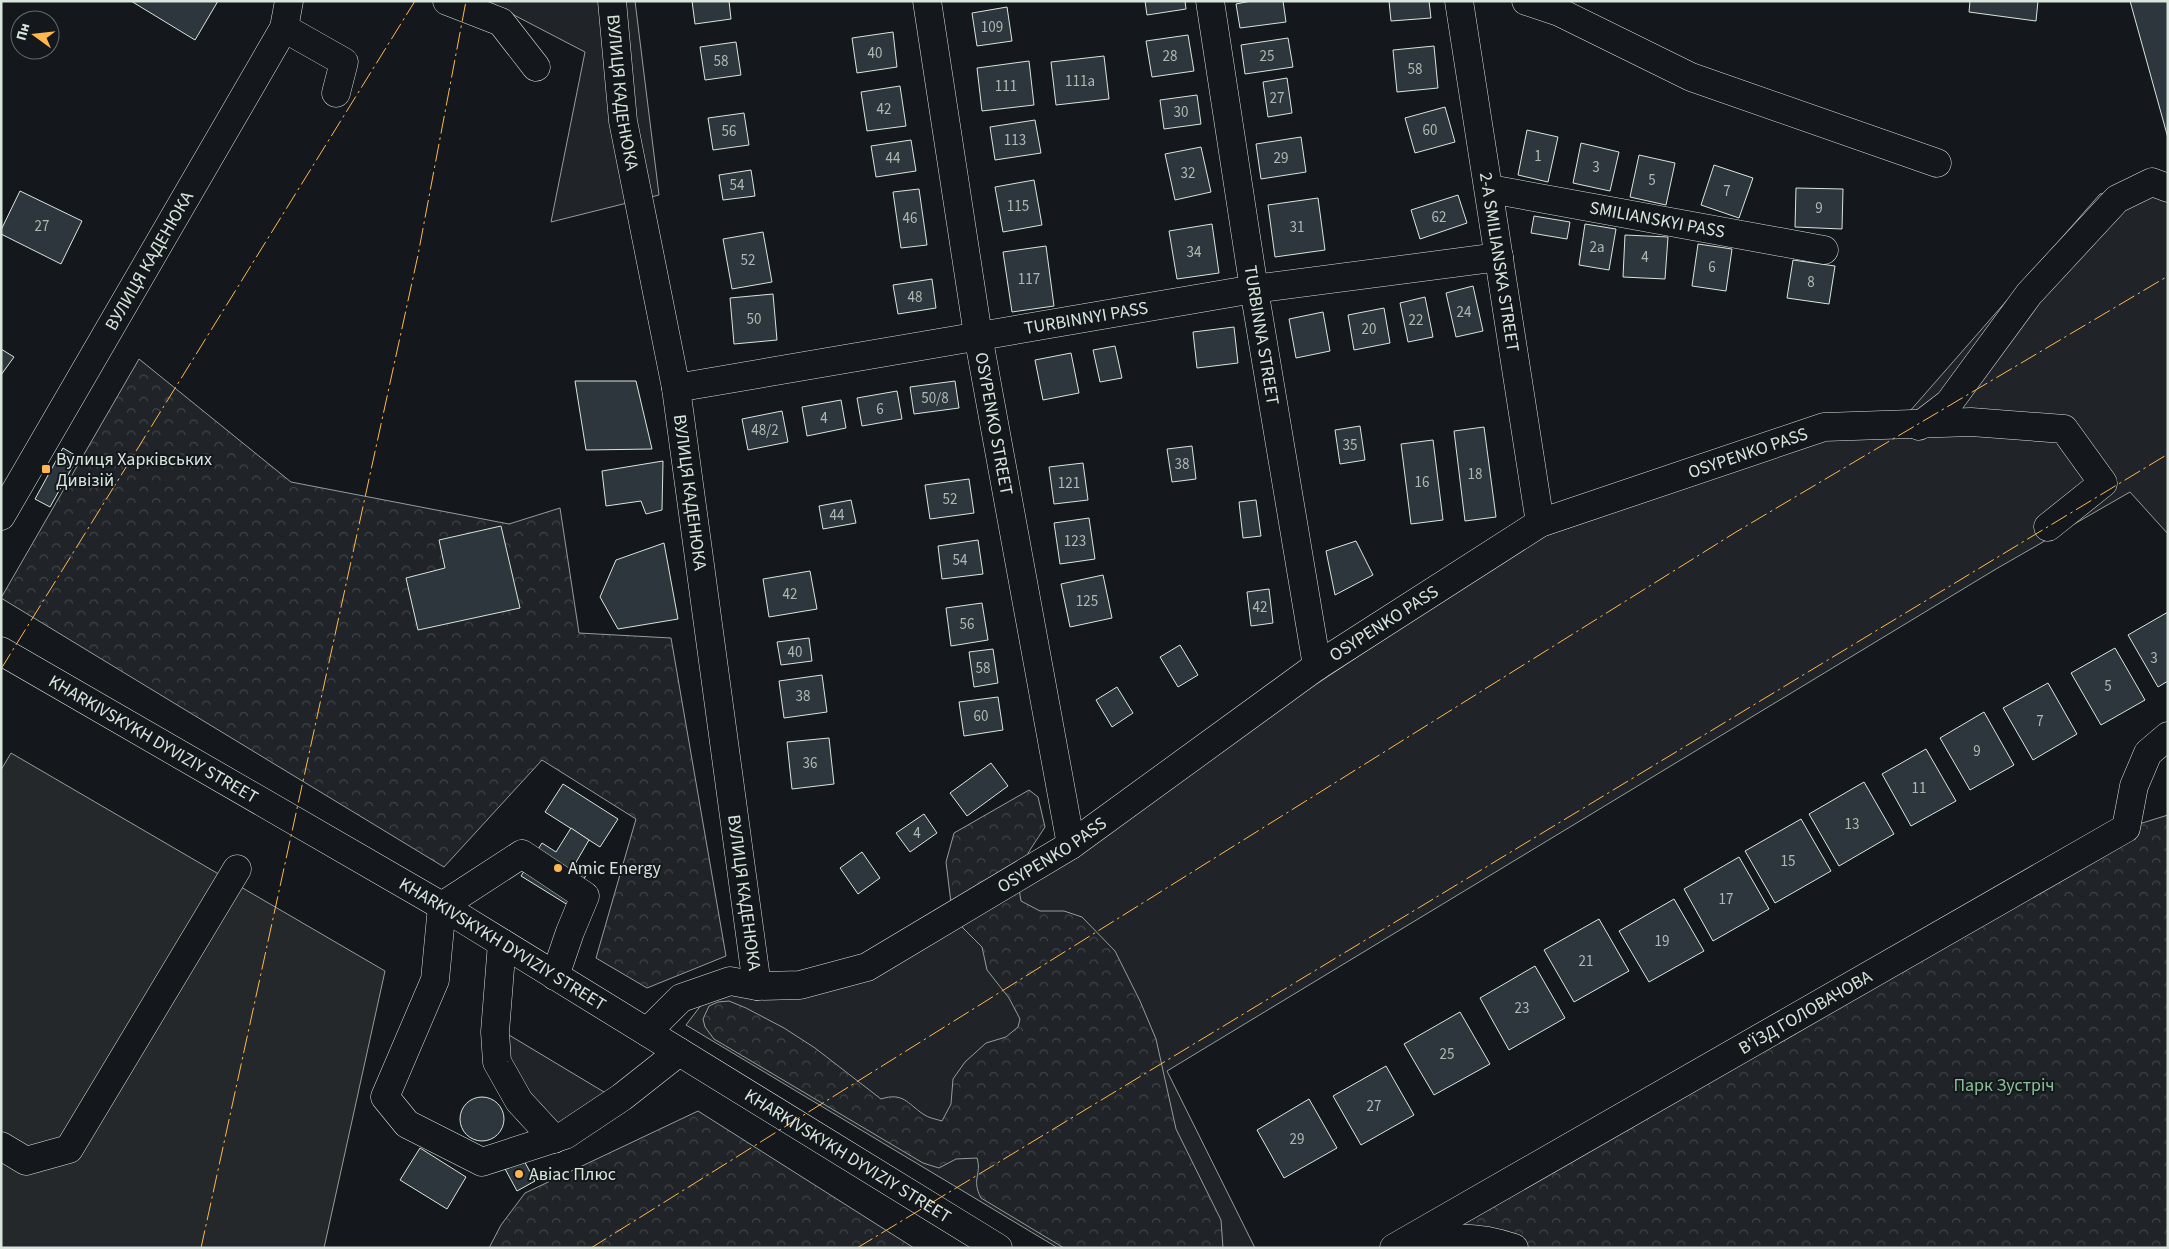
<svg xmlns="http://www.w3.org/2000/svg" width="2169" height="1249" font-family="'Source Sans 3',sans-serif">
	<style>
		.green { fill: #202428; stroke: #939e99 }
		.forest { fill: url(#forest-crowns); stroke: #939e99 }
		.parking { fill: #24282b; stroke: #939e99 }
		.building { fill: #2c363c; stroke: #d8e6dc }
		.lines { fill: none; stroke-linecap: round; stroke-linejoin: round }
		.minor-casing { stroke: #d8e6dc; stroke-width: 29 }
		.minor { stroke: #14181c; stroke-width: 28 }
		.power { stroke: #ffb74d; stroke-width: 1; stroke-dasharray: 18 4 2.5 4; stroke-linecap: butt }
		.poi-dot { fill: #ffb74d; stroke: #14181c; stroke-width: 2 }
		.labels { text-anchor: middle; stroke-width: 4; stroke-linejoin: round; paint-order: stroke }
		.number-label { font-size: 15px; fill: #adbab4 }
		.street-label { font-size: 18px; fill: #d8e6dc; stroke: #14181c }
		.poi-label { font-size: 18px; fill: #d8e6dc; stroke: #14181c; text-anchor: start }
		.park-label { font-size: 18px; fill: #8ac095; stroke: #14181c }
	</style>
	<defs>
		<pattern id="forest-crowns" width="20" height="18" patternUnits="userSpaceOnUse" patternTransform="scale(1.25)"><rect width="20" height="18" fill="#202428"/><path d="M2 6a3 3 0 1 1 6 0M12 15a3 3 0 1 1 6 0" fill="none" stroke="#404447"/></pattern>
	</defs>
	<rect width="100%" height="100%" fill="#14181c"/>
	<!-- green -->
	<g class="green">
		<path d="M487 1H635L659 195 551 222 585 52Z"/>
		<path d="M2168 183V534L2130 492 1996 569 1167 1071 1255 1248H1058L686 1025 708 996 784 994 830 986 1106 823 1536 539 1910 411 2100 194Z"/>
		<path d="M504 1032 609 1095 564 1124 551 1122 515 1081Z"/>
	</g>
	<!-- forest -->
	<g class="forest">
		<path d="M139 359 291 482 509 524 560 508 579 633 671 638 726 956 647 988 596 958 636 819 542 760 444 867 1 598Z"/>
		<path d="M1029 790 1038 797 1045 827C1028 854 1014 867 1021 901L1040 911H1064L1082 917 1115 951 1140 1001 1156 1039 1176 1129 1221 1220 1223 1248H1064L981 1198C971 1179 982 1174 977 1158L956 1159 939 1168 923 1163 714 1039 705 1027 703 1019 709 1006 718 1002 729 1001 746 1008 784 1028 815 1048 881 1099C903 1092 907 1103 923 1114 928 1118 936 1119 942 1121L951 1104 953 1079 965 1062 986 1043 1006 1037 1018 1027 1020 1019 1009 998 987 970 982 947 963 928 951 903 946 862 954 833Z"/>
		<path d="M2168 815V1248H1394L2126 828Z"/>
		<path d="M698 1111 914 1248H489L501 1225 525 1193Z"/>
	</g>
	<!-- parking -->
	<path class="parking" d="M11 753 385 971 324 1248H1V770Z"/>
	<!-- building -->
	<g class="building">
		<path d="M131 1H218L195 40Z"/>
		<path d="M692 1H729L731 19 695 24Z"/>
		<path d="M1145 1H1185L1186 9 1147 15Z"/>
		<path d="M1251 1H1283L1286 22 1240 28 1236 4Z"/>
		<path d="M1389 1H1429L1431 18 1391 21Z"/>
		<path d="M1970 1H2038L2036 21 1969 12Z"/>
		<path d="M2130 1H2168V138Z"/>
		<path d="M1007 7 1012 41 977 46 972 13Z"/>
		<path d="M893 32 897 67 857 73 852 38Z"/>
		<path d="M1188 35 1194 71 1152 77 1146 41Z"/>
		<path d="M1288 38 1293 67 1245 74 1241 45Z"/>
		<path d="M736 42 741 75 705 80 700 47Z"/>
		<path d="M1434 46 1438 88 1397 92 1393 50Z"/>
		<path d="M1104 56 1109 99 1056 105 1051 62Z"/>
		<path d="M1029 61 1034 105 982 111 977 68Z"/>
		<path d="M1287 78 1292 113 1268 117 1263 82Z"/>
		<path d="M900 86 906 126 867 131 861 92Z"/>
		<path d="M1197 95 1201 124 1164 129 1160 100Z"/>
		<path d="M1445 107 1455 142 1415 153 1405 118Z"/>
		<path d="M744 113 749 145 713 150 708 118Z"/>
		<path d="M1035 120 1041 153 995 160 990 127Z"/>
		<path d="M1527 130 1558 137 1548 182 1518 175Z"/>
		<path d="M1301 137 1306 172 1261 179 1256 144Z"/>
		<path d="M911 140 916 171 876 177 871 146Z"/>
		<path d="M1581 143 1619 152 1610 191 1573 183Z"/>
		<path d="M1201 147 1211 192 1175 200 1165 154Z"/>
		<path d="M1639 155 1675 163 1666 205 1630 197Z"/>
		<path d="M1714 165 1753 178 1739 218 1701 205Z"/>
		<path d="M751 170 755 196 723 200 719 175Z"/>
		<path d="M1034 180 1042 225 1003 232 995 187Z"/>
		<path d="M1796 188 1843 189 1842 229 1795 227Z"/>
		<path d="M919 189 927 245 901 248 893 192Z"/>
		<path d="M20 191 82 221 61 264 1 234V230Z"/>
		<path d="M1458 195 1467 223 1420 239 1411 210Z"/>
		<path d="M1318 198 1325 250 1275 257 1268 205Z"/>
		<path d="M1534 216 1570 222 1567 239 1531 233Z"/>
		<path d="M1212 224 1219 273 1177 279 1169 231Z"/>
		<path d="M1585 224 1616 229 1609 270 1579 265Z"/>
		<path d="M763 232 772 282 732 289 723 239Z"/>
		<path d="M1625 235 1668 237 1665 279 1623 277Z"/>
		<path d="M1698 244 1732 249 1726 291 1692 286Z"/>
		<path d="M1046 246 1054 306 1012 312 1003 252Z"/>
		<path d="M1793 260 1835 266 1829 304 1787 298Z"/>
		<path d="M932 279 936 308 898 314 893 285Z"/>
		<path d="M1473 286 1483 331 1456 337 1446 293Z"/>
		<path d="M773 294 777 340 734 344 730 298Z"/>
		<path d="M1425 297 1433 337 1408 342 1400 303Z"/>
		<path d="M1384 308 1390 343 1354 350 1348 315Z"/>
		<path d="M1323 312 1330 351 1296 358 1289 319Z"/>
		<path d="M1234 327 1238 363 1197 368 1193 332Z"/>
		<path d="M1115 346 1122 378 1100 382 1093 350Z"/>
		<path d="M1 349 14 357 1 375Z"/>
		<path d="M1071 353 1079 393 1043 400 1035 360Z"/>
		<path d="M575 381H636L652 449 586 450Z"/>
		<path d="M955 381 959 408 914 414 910 387Z"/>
		<path d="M897 391 902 419 862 426 857 398Z"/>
		<path d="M841 400 846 428 807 436 802 407Z"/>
		<path d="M782 411 788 442 748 450 742 419Z"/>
		<path d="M1360 426 1365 460 1340 464 1335 430Z"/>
		<path d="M1484 427 1496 517 1465 521 1454 431Z"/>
		<path d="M1433 440 1443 520 1411 524 1401 444Z"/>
		<path d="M1192 446 1196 479 1172 482 1167 449Z"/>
		<path d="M63 448 78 457 50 507 35 499Z"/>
		<path d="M663 461 662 510 646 514 641 501 606 506 602 471Z"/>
		<path d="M1083 463 1088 500 1054 504 1049 467Z"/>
		<path d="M969 479 974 513 930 519 925 485Z"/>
		<path d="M851 500 856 523 823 529 819 506Z"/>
		<path d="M1256 500 1261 536 1243 538 1239 502Z"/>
		<path d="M1089 518 1095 559 1060 564 1054 523Z"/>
		<path d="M501 526 520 608 418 630 406 578 445 568 439 540Z"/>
		<path d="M978 540 983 574 942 579 938 546Z"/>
		<path d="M1356 541 1373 575 1335 595 1326 551Z"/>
		<path d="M664 543 678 619 618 629 600 597 616 560Z"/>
		<path d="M810 571 817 609 769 617 763 579Z"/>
		<path d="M1103 575 1112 618 1070 627 1061 584Z"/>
		<path d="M1269 589 1273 623 1251 626 1247 592Z"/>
		<path d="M982 603 988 640 951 646 946 608Z"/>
		<path d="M2168 612V681L2158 687 2128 635Z"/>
		<path d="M809 638 812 661 781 665 777 642Z"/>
		<path d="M1180 645 1198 675 1178 687 1160 657Z"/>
		<path d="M2115 648 2145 700 2101 725 2071 673Z"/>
		<path d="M993 649 998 683 974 687 969 652Z"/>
		<path d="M822 675 827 712 784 718 779 681Z"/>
		<path d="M2048 683 2077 734 2033 760 2003 708Z"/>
		<path d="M1117 687 1133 713 1112 727 1096 700Z"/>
		<path d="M998 697 1003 730 964 736 959 702Z"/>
		<path d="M1984 712 2014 765 1970 790 1940 738Z"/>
		<path d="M829 738 834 784 792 789 787 742Z"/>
		<path d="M1926 749 1956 801 1911 826 1882 774Z"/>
		<path d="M991 763 1008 786 967 816 950 793Z"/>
		<path d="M1864 782 1894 834 1839 866 1809 814Z"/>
		<path d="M563 784 618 819 600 847 545 812Z"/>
		<path d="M924 814 937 833 910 852 896 833Z"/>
		<path d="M1801 819 1831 871 1775 903 1745 851Z"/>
		<path d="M571 828 589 840 575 864 588 872 568 905 521 876 542 843 556 852Z"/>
		<path d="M862 852 880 878 858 894 840 868Z"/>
		<path d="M1739 857 1769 909 1713 941 1684 889Z"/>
		<path d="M1674 899 1704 951 1649 982 1619 931Z"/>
		<path d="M1599 919 1629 971 1574 1002 1544 950Z"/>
		<path d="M1535 966 1565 1018 1509 1050 1480 998Z"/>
		<path d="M1460 1012 1490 1064 1434 1095 1404 1044Z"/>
		<path d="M1386 1066 1414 1115 1361 1145 1333 1096Z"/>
		<circle cx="482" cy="1119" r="22"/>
		<path d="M1309 1099 1337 1148 1284 1178 1257 1130Z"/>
		<path d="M420 1148 466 1177 447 1209 400 1180Z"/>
		<path d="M522 1157 535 1181 517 1191 504 1167Z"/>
	</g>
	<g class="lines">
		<defs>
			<g id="minor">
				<path d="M447 1 501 22 536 67"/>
				<path id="s1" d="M612 1 623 121 676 388 757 986"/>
				<path id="s2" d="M927 1 978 335 1071 845"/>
				<path id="s3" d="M1210 1 1254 289 1317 666"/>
				<path id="s4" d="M1459 1 1540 523"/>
				<path d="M1526 1 1559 12 1691 77 1937 163"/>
				<path d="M284 28 344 62 336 93"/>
				<path id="s5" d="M1490 189 1824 250"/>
				<path id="s6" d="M676 388 1254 289 1499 257"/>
				<path d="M1919 426 1949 403 2029 294 2117 199 2152 182 2168 188"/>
				<path id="s7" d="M1 516 284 28 289 1"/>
				<path id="s8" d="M1 651 442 906 998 1248"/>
				<path d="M502 943 495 1032 497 1062 519 1101 554 1139"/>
				<path d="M555 976 570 932 585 896 522 854 442 906 435 980 385 1097 407 1124 482 1162 565 1135 622 1097 679 1052"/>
				<path id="s9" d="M647 1032 681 998 730 981 757 986 800 985 867 967 1071 845 1317 666 1540 523 1824 427 1971 422 2064 429 2103 483 2048 527"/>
				<path d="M1 1146 26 1161 69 1149 237 869"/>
				<path d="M1413 1246C1447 1235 1480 1236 1514 1248"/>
				<path id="s10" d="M1394 1248 2126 828 2134 786 2148 753 2168 736"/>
			</g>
		</defs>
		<!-- minor casing -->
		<use href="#minor" class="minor-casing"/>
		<!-- minor -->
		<use href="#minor" class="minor"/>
		<!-- power -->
		<g class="power">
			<path d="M1 669 415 1"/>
			<path d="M201 1248 418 255 466 1"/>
			<path d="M591 1248 1736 532 2168 276"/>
			<path d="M857 1248 2168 454"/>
		</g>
	</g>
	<!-- markers -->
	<g class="poi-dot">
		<rect x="41" y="464" width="10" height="10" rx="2.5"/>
		<circle cx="558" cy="868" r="5"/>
		<circle cx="519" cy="1174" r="5"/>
	</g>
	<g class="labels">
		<!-- number labels -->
		<g class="number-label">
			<text x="992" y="32">109</text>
			<text x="875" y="58">40</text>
			<text x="1170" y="61">28</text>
			<text x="1267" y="61">25</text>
			<text x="721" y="66">58</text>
			<text x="1415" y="74">58</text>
			<text x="1080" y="86">111а</text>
			<text x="1006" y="91">111</text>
			<text x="1277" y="103">27</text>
			<text x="884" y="114">42</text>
			<text x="1181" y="117">30</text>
			<text x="1430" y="135">60</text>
			<text x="729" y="136">56</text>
			<text x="1015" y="145">113</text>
			<text x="1538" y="161">1</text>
			<text x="893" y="163">44</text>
			<text x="1281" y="163">29</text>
			<text x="1596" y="172">3</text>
			<text x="1188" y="178">32</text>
			<text x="1652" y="185">5</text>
			<text x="737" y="190">54</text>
			<text x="1727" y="196">7</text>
			<text x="1018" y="211">115</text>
			<text x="1819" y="213">9</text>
			<text x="1439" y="222">62</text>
			<text x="910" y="223">46</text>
			<text x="42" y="231">27</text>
			<text x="1297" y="232">31</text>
			<text x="1597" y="252">2а</text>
			<text x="1194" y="257">34</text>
			<text x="1645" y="262">4</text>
			<text x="748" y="265">52</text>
			<text x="1712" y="272">6</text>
			<text x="1029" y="284">117</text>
			<text x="1811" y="287">8</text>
			<text x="915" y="302">48</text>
			<text x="1464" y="317">24</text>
			<text x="754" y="324">50</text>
			<text x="1416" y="325">22</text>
			<text x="1369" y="334">20</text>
			<text x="935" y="403">50/8</text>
			<text x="880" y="414">6</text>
			<text x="824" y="423">4</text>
			<text x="765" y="435">48/2</text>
			<text x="1350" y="450">35</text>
			<text x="1182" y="469">38</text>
			<text x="1475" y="479">18</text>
			<text x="1422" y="487">16</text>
			<text x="1069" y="488">121</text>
			<text x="950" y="504">52</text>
			<text x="837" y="520">44</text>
			<text x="1075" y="546">123</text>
			<text x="960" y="565">54</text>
			<text x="790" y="599">42</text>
			<text x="1087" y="606">125</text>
			<text x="1260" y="612">42</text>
			<text x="967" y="629">56</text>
			<text x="795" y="657">40</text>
			<text x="2154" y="663">3</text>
			<text x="983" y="673">58</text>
			<text x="2108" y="691">5</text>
			<text x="803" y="701">38</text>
			<text x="981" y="721">60</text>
			<text x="2040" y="726">7</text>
			<text x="1977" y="756">9</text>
			<text x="810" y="768">36</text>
			<text x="1919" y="793">11</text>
			<text x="1852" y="829">13</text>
			<text x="917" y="838">4</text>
			<text x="1788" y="866">15</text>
			<text x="1726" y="904">17</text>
			<text x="1662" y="946">19</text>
			<text x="1586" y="966">21</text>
			<text x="1522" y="1013">23</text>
			<text x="1447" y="1059">25</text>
			<text x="1374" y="1111">27</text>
			<text x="1297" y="1144">29</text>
		</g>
		<!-- street labels -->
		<g class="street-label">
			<text dy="6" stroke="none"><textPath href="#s1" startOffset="92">ВУЛИЦЯ КАДЕНЮКА</textPath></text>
			<text dy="6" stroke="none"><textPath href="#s5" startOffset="170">SMILIANSKYI PASS</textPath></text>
			<text dy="6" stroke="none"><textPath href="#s7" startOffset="295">ВУЛИЦЯ КАДЕНЮКА</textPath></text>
			<text dy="6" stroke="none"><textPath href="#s4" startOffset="264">2-A SMILIANSKA STREET</textPath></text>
			<text dy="6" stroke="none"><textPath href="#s6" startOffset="416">TURBINNYI PASS</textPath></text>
			<text dy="6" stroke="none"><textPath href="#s3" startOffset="338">TURBINNA STREET</textPath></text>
			<text dy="6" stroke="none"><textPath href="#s2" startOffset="428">OSYPENKO STREET</textPath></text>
			<text dy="6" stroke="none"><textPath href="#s9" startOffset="1266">OSYPENKO PASS</textPath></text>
			<text dy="6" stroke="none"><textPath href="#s1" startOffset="498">ВУЛИЦЯ КАДЕНЮКА</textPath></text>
			<text dy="6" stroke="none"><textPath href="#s9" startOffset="861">OSYPENKO PASS</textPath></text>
			<text dy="6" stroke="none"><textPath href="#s8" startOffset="176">KHARKIVSKYKH DYVIZIY STREET</textPath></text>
			<text dy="6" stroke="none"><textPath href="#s9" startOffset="456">OSYPENKO PASS</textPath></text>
			<text dy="6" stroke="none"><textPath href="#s1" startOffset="902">ВУЛИЦЯ КАДЕНЮКА</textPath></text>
			<text dy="6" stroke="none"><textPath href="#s8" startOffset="581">KHARKIVSKYKH DYVIZIY STREET</textPath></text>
			<text dy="6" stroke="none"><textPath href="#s10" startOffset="474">В'ЇЗД ГОЛОВАЧОВА</textPath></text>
			<text dy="6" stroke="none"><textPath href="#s8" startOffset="986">KHARKIVSKYKH DYVIZIY STREET</textPath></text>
		</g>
		<!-- poi labels -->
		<g class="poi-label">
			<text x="56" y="465">Вулиця Харківських<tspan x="56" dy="21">Дивізій</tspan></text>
			<text x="568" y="874">Amic Energy</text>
			<text x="529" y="1180">Авіас Плюс</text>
		</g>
		<!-- park labels -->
		<g class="park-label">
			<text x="2004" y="1091">Парк Зустріч</text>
		</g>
	</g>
	<!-- border -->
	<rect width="2169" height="1249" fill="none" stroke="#d8e6dc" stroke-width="5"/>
	<!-- north arrow -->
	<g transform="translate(35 35) rotate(285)"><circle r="24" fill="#14181c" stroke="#626a69"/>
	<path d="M0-4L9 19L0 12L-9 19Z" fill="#ffb74d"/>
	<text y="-8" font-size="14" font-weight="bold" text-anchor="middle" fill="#d8e6dc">Пн</text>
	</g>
</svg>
